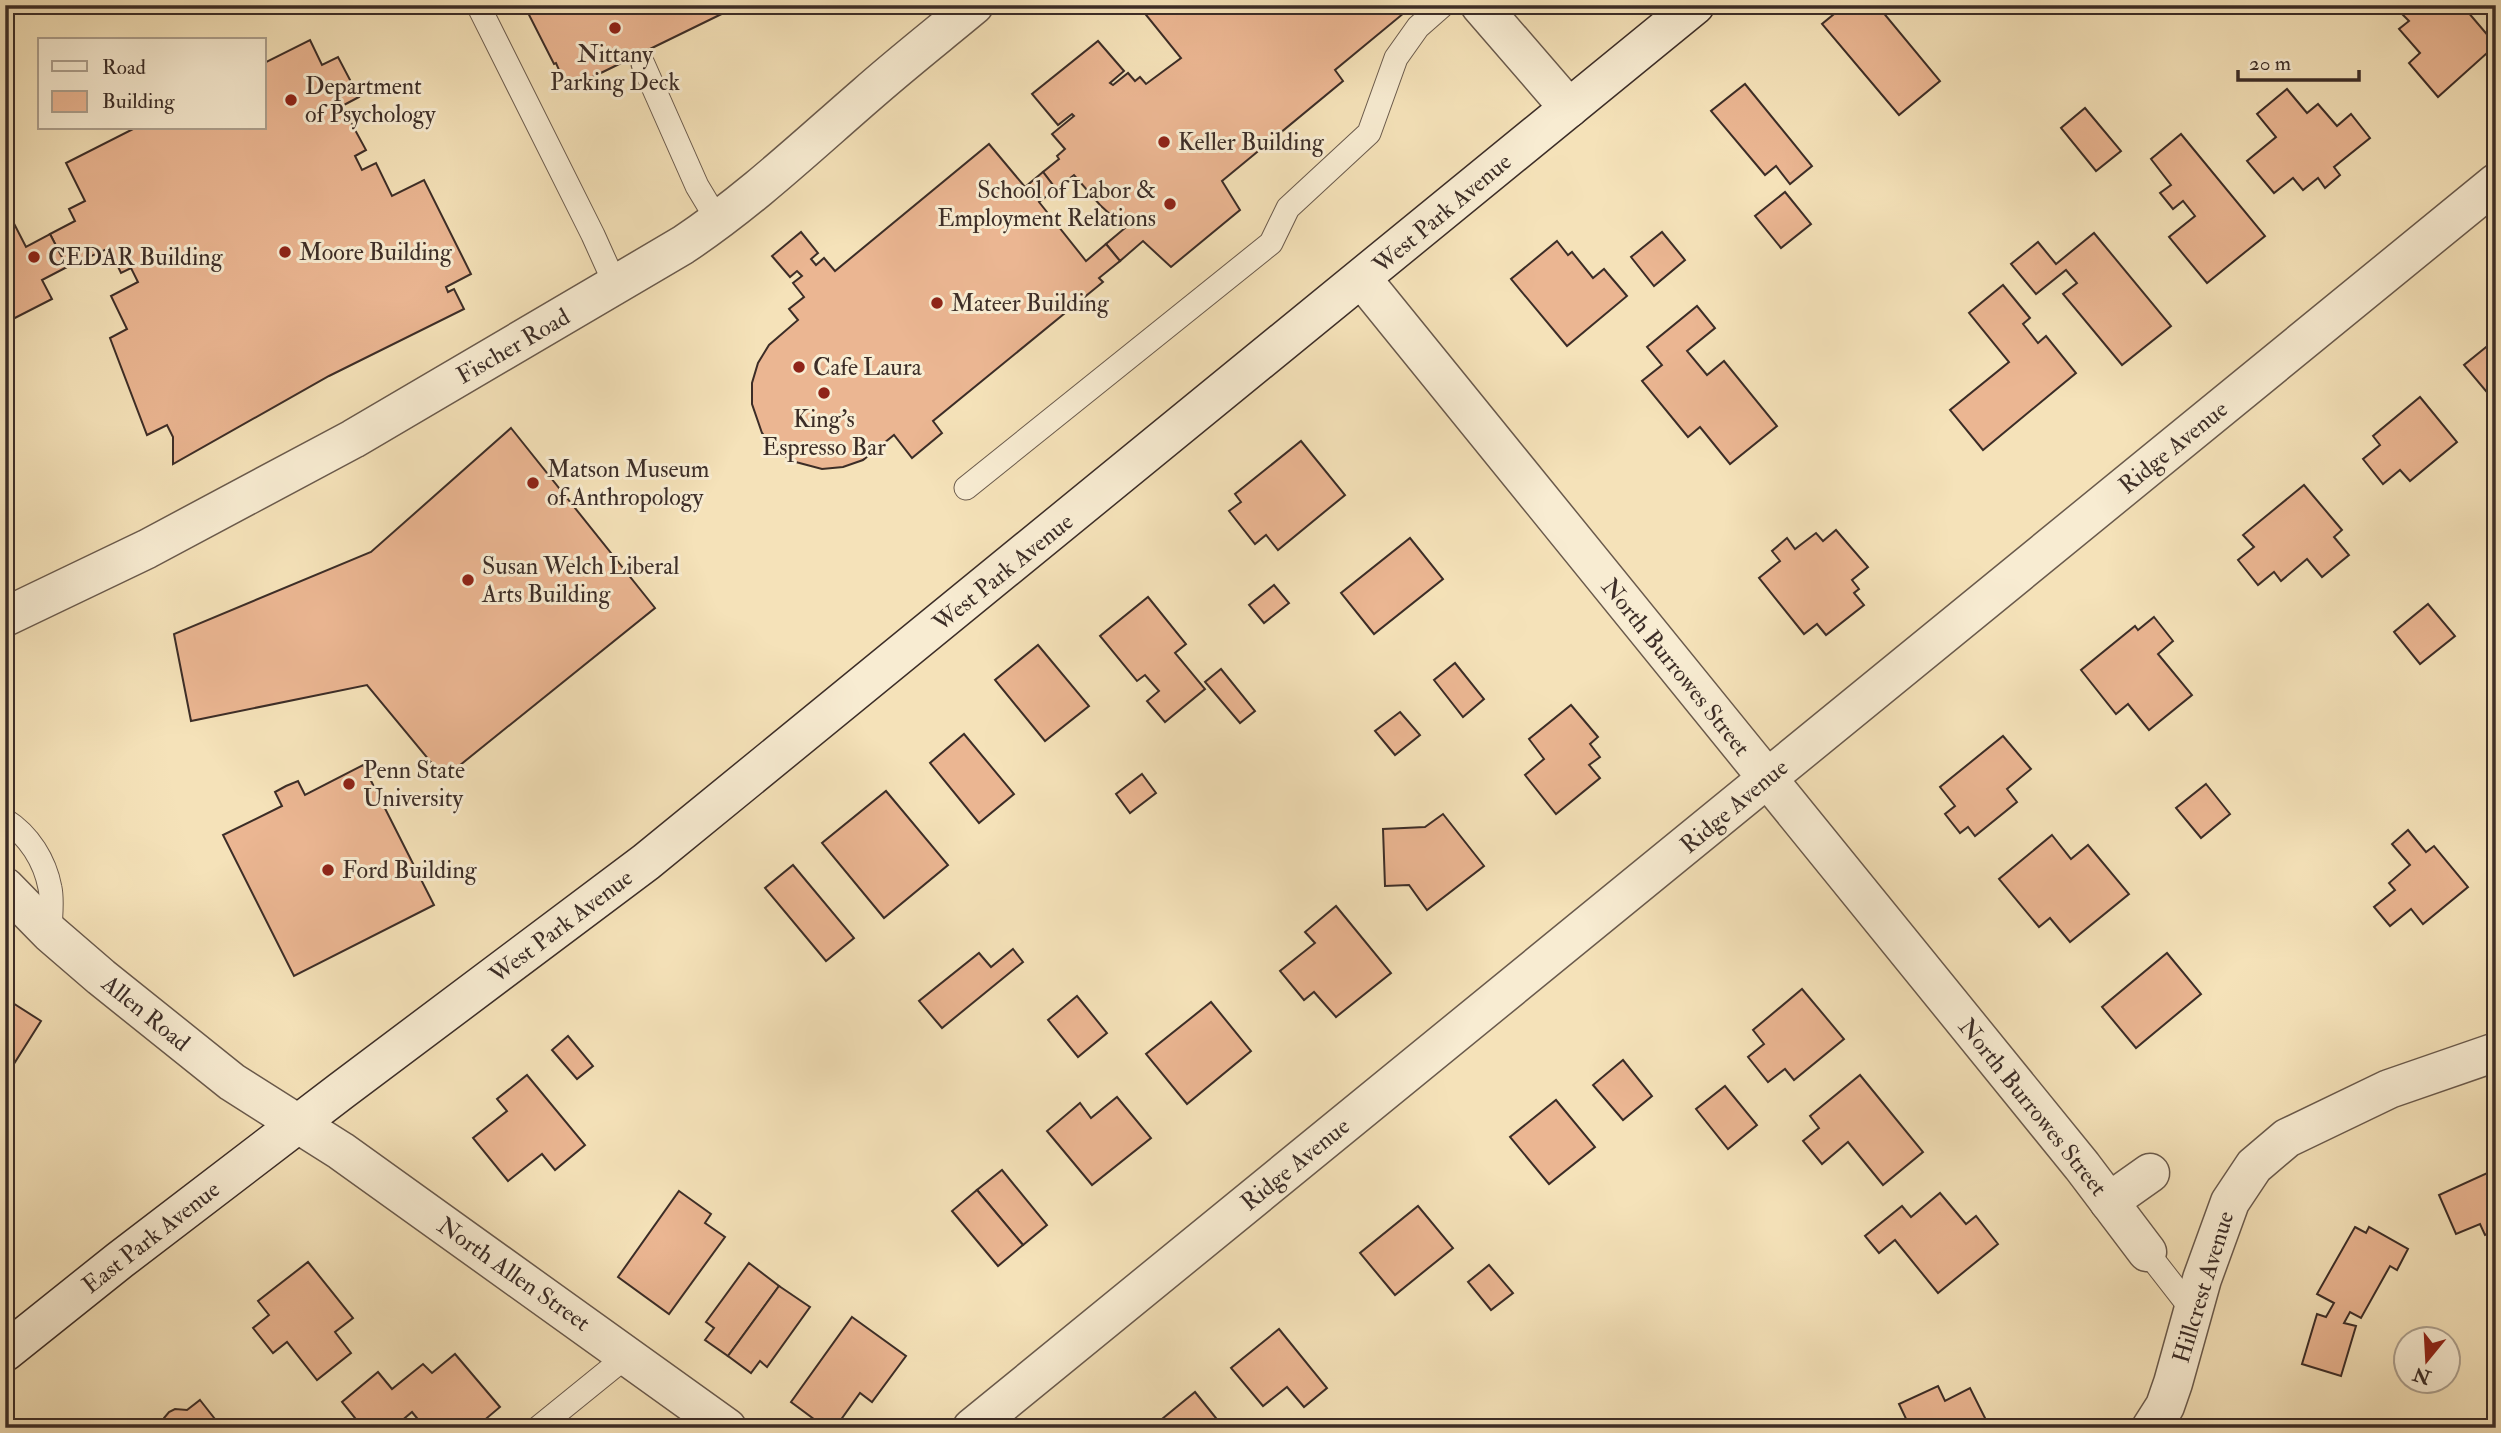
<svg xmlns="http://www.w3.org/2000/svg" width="2501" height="1433" font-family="'IM FELL Double Pica',serif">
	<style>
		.building { fill: #ebb692; stroke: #3c2d27; stroke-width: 2 }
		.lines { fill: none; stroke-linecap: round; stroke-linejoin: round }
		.lane-casing { stroke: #6a5a4c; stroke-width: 25 }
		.street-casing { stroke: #6a5a4c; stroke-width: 41 }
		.secondary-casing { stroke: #3c2d27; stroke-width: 41 }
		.lane { stroke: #f8ecd2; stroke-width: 23 }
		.street { stroke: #f8ecd2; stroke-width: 38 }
		.secondary { stroke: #f8ecd2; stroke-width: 38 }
		.poi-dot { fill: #8f2418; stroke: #f8ecd2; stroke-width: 2.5 }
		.labels { text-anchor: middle; stroke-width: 6; stroke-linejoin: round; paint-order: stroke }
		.poi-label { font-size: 24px; fill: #3c2d27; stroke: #f8ecd2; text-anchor: start }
		.street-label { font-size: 24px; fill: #3c2d27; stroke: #f8ecd2 }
	</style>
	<rect width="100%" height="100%" fill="#f5e2b9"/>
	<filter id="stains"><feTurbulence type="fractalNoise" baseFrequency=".00286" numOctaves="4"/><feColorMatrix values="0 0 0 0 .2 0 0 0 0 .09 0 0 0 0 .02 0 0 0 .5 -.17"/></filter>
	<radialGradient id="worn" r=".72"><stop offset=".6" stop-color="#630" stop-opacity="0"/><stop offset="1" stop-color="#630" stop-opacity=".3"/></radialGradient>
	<!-- building -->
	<g class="building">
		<path d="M524 5H740L566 90 560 72 556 63 554 64Z"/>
		<path d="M1138 5H1397L1404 13 1335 70 1343 81 1222 181 1240 210 1171 267 1143 241 1120 261 1106 244 1125 228 1100 205 1074 175 1056 189 1043 172 1059 159 1057 156 1065 149 1052 134 1074 116 1072 114 1058 125 1032 94 1098 41 1124 71 1110 83 1113 85 1128 73 1135 81 1140 77 1146 84 1181 58Z"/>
		<path d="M1845 5H1877L1940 81 1899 115 1822 24Z"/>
		<path d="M2410 5H2462L2496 45 2438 97 2409 63 2420 53 2399 29 2409 21 2401 13Z"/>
		<path d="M310 40 322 65 338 57 359 97 342 106 366 150 355 156 362 170 376 163 392 196 424 180 471 274 446 287 448 292 454 289 464 309 329 376 173 464V437L167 425 147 435 110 338 127 329 111 296 138 282 131 268 121 273 109 248 67 267 50 234 75 221 69 209 85 201 66 163 135 128H264V63Z"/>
		<path d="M1745 84 1812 166 1790 184 1776 166 1765 175 1711 111Z"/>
		<path d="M2287 89 2307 113 2318 104 2337 126 2351 114 2370 138 2334 167 2340 175 2325 188 2318 178 2303 190 2293 178 2274 193 2247 161 2276 137 2257 114Z"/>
		<path d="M2085 108 2121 151 2096 171 2061 128Z"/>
		<path d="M2181 134 2265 236 2207 283 2169 237 2195 216 2183 201 2173 209 2160 193 2171 185 2151 159Z"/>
		<path d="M989 144 1025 187 1043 172 1056 189 1039 202 1086 261 1106 244 1120 261 1099 278 1103 282 933 421 942 433 912 458 894 435 863 460 843 467 822 469 792 461 775 449 762 433 752 404V383L758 363 769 345 798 320 789 309 804 297 793 283 802 276 797 271 790 277 772 256 801 232 818 253 811 259 816 265 824 258 835 271Z"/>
		<path d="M1785 192 1811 224 1781 248 1755 216Z"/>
		<path d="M5 206 26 247 50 234 67 267 42 280 52 299 5 323Z"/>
		<path d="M1662 232 1685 260 1654 286 1631 257Z"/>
		<path d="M2094 233 2171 326 2122 365 2063 294 2077 283 2066 270 2036 294 2011 264 2038 242 2056 264Z"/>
		<path d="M1557 241 1568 255 1572 252 1593 278 1604 269 1627 296 1567 346 1511 279Z"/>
		<path d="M2003 285 2030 318 2023 324 2038 343 2046 336 2076 373 1983 450 1950 410 2009 362 1969 313Z"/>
		<path d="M1697 306 1715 328 1687 351 1707 375 1724 361 1777 426 1730 464 1700 427 1688 437 1642 381 1662 365 1647 347Z"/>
		<path d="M2496 339V403L2464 365Z"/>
		<path d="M2420 397 2457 442 2410 481 2400 470 2383 484 2363 459 2380 445 2373 436Z"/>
		<path d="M511 428 655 608 444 778 367 685 191 721 174 634 371 552Z"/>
		<path d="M1301 441 1345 495 1278 550 1266 535 1255 544 1229 511 1241 502 1235 494Z"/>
		<path d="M2304 485 2342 530 2334 537 2349 555 2322 577 2307 559 2281 581 2274 572 2258 585 2238 560 2254 547 2243 535Z"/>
		<path d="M1836 530 1868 567 1852 580 1859 589 1854 593 1864 605 1826 635 1817 624 1804 634 1759 578 1780 561 1772 551 1787 538 1795 549 1816 533 1823 541Z"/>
		<path d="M1410 538 1443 579 1374 634 1341 593Z"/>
		<path d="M1274 585 1289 603 1264 623 1249 605Z"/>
		<path d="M1148 597 1186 644 1175 653 1205 689 1165 722 1147 701 1159 691 1145 675 1137 681 1100 636Z"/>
		<path d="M2428 604 2455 636 2420 664 2394 632Z"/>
		<path d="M2154 617 2173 641 2158 654 2192 695 2149 730 2128 704 2116 714 2081 670 2135 626 2138 630Z"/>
		<path d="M1038 645 1089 706 1045 741 995 680Z"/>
		<path d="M1455 663 1484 699 1463 717 1434 680Z"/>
		<path d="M1221 669 1255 711 1240 723 1205 682Z"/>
		<path d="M1571 705 1598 737 1590 744 1600 757 1589 765 1600 778 1556 814 1525 775 1544 759 1529 739Z"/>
		<path d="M1400 712 1420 735 1395 755 1375 731Z"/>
		<path d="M964 734 1014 794 979 823 930 763Z"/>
		<path d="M2003 736 2031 769 2007 789 2017 802 1975 836 1968 827 1960 833 1945 814 1955 806 1940 787Z"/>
		<path d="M363 765 434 905 294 976 223 835 282 806 275 792 286 786 298 781 305 795Z"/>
		<path d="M1142 774 1156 793 1130 813 1116 794Z"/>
		<path d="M2206 784 2230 814 2201 838 2176 808Z"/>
		<path d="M886 791 948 865 884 918 822 843Z"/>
		<path d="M1443 814 1484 866 1427 910 1409 885 1385 886 1383 829 1425 827Z"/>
		<path d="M2408 830 2426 852 2434 846 2468 887 2423 924 2411 909 2390 926 2374 907 2395 890 2389 883 2410 865 2392 844Z"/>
		<path d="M2052 835 2071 859 2088 845 2129 894 2070 942 2050 918 2039 927 1999 879Z"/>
		<path d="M793 865 854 938 826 961 765 888Z"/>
		<path d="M1336 906 1391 973 1336 1017 1314 992 1304 1000 1280 971 1315 943 1305 932Z"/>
		<path d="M1013 949 1023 962 942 1028 919 1001 979 953 991 967Z"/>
		<path d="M2167 953 2201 994 2136 1048 2102 1007Z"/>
		<path d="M1802 989 1844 1039 1794 1080 1785 1069 1768 1082 1748 1057 1764 1044 1753 1030Z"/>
		<path d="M1077 996 1107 1033 1078 1057 1048 1020Z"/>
		<path d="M5 998 41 1021 5 1078Z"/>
		<path d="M1211 1002 1251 1051 1187 1104 1146 1054Z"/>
		<path d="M568 1036 593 1066 577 1079 552 1050Z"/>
		<path d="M1623 1060 1652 1096 1623 1120 1593 1085Z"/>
		<path d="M527 1075 585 1145 555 1170 542 1154 508 1181 473 1138 507 1111 497 1099Z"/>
		<path d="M1860 1075 1923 1152 1883 1185 1848 1142 1822 1164 1803 1141 1819 1128 1810 1116Z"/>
		<path d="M1725 1086 1757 1125 1728 1149 1696 1109Z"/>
		<path d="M1117 1097 1151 1138 1092 1185 1047 1131 1080 1103 1091 1118Z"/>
		<path d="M1556 1100 1595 1147 1549 1184 1510 1137Z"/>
		<path d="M2496 1169V1230L2485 1235 2480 1224 2456 1234 2439 1195Z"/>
		<path d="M1002 1170 1047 1225 1023 1245 977 1190Z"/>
		<path d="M977 1190 1023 1245 998 1266 952 1211Z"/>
		<path d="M679 1191 711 1214 705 1223 725 1237 669 1314 618 1277Z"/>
		<path d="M1940 1193 1966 1224 1976 1216 1998 1244 1938 1293 1895 1240 1879 1253 1865 1236 1902 1206 1911 1217Z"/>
		<path d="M1418 1206 1453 1248 1395 1295 1360 1253Z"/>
		<path d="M2355 1227 2366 1233 2369 1227 2408 1249 2397 1270 2390 1266 2361 1318 2350 1312 2344 1323 2356 1326 2341 1376 2302 1364 2317 1314 2326 1317 2334 1303 2317 1294Z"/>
		<path d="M308 1262 353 1318 335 1332 351 1353 317 1380 287 1342 273 1353 253 1328 269 1315 258 1301Z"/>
		<path d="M749 1263 779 1286 728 1356 705 1340 714 1328 706 1322Z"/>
		<path d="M1489 1265 1513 1293 1491 1310 1468 1282Z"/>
		<path d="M779 1286 810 1307 767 1367 760 1361 751 1373 728 1356Z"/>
		<path d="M852 1317 906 1356 872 1402 860 1393 835 1428H826L791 1402Z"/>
		<path d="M1279 1329 1327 1388 1304 1407 1287 1387 1263 1406 1231 1368Z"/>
		<path d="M455 1354 500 1407 475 1428H425L412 1412 393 1428H363L342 1402 378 1372 392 1389 423 1364 432 1373Z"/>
		<path d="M1938 1386 1945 1401 1970 1388 1990 1428H1903L1909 1425 1899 1404Z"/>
		<path d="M1195 1392 1224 1428H1151Z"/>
		<path d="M200 1400 222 1428H162L164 1418 169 1412 175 1409 187 1410Z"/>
		<path d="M612 1420 623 1428H607Z"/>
	</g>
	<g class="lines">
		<defs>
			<g id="lane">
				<path d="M478 5 593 235 616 286"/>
				<path d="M643 64 697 186 718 221"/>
				<path d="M966 488 1271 243 1288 208 1369 133 1396 58 1418 27 1443 5"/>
				<path d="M5 820C29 835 45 861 50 888 53 902 50 919 50 933"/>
				<path d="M2147 1252 2193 1311"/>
				<path d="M538 1428 628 1355"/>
			</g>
			<g id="street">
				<path d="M1480 5 1569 108"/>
				<path d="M1362 279 2082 1166 2147 1252"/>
				<path d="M5 617 147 549 353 439 683 245C749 201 806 147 866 95 901 64 938 35 974 5"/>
				<path d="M5 887 50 933 101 977 232 1082 341 1151 727 1428"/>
				<path d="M2109 1202 2150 1173"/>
				<path d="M972 1428 2496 183"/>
				<path d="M2151 1428 2165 1406 2173 1383 2202 1279 2230 1202 2254 1166 2287 1138 2389 1089 2496 1052"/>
			</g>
			<path id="secondary" d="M5 1352 120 1260 341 1091 646 862 1695 5"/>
		</defs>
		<!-- lane casing -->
		<use href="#lane" class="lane-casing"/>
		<!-- street casing -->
		<use href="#street" class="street-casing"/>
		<!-- secondary casing -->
		<use href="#secondary" class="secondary-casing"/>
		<!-- lane -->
		<use href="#lane" class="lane"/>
		<!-- street -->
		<use href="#street" class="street"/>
		<!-- secondary -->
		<use href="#secondary" class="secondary"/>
	</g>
	<!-- markers -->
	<g class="poi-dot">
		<circle cx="615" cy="28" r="7"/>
		<circle cx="291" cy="100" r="7"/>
		<circle cx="1164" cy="142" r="7"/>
		<circle cx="1170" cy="204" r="7"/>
		<circle cx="285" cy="252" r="7"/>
		<circle cx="34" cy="257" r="7"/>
		<circle cx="937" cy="303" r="7"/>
		<circle cx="799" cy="367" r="7"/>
		<circle cx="824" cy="393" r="7"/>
		<circle cx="533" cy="483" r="7"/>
		<circle cx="468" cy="580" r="7"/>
		<circle cx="349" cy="784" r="7"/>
		<circle cx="328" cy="870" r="7"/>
	</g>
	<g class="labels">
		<!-- poi labels -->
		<g class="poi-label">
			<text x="615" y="62" text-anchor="middle">Nittany<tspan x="615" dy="28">Parking Deck</tspan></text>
			<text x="305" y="94">Department<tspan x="305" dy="28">of Psychology</tspan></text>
			<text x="1178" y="150">Keller Building</text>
			<text x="1156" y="198" text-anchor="end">School of Labor &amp;<tspan x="1156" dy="28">Employment Relations</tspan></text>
			<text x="299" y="260">Moore Building</text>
			<text x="48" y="265">CEDAR Building</text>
			<text x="951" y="311">Mateer Building</text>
			<text x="813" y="375">Cafe Laura</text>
			<text x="824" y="427" text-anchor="middle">King's<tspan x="824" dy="28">Espresso Bar</tspan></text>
			<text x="547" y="477">Matson Museum<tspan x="547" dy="28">of Anthropology</tspan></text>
			<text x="482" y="574">Susan Welch Liberal<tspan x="482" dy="28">Arts Building</tspan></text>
			<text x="363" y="778">Penn State<tspan x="363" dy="28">University</tspan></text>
			<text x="342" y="878">Ford Building</text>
		</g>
		<!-- street labels -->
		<g class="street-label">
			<text transform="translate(1442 213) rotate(-40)" y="8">West Park Avenue</text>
			<text transform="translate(513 346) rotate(-30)" y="8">Fischer Road</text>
			<text transform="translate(2173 447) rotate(-39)" y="8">Ridge Avenue</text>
			<text transform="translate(1003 572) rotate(-39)" y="8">West Park Avenue</text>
			<text transform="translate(1676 667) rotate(51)" y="8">North Burrowes Street</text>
			<text transform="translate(1734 806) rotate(-40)" y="8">Ridge Avenue</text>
			<text transform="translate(561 926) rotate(-37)" y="8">West Park Avenue</text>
			<text transform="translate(146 1013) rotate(39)" y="8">Allen Road</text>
			<text transform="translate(2033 1107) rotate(51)" y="8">North Burrowes Street</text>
			<text transform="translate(1295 1164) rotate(-39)" y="8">Ridge Avenue</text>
			<text transform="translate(151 1237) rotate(-38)" y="8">East Park Avenue</text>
			<text transform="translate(514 1274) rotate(35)" y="8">North Allen Street</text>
			<text transform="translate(2203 1287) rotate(-73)" y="8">Hillcrest Avenue</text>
		</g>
	</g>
	<!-- margin -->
	<rect width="2501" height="1433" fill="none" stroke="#f5e2b9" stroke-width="28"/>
	<rect x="7" y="7" width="2487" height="1419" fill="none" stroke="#3c2d27" stroke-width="3.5"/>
	<rect x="14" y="14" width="2473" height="1405" fill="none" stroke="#3c2d27" stroke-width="2"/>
	<!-- legend -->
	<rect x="38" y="38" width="228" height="91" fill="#f8ecd2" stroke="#ada08e" stroke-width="2"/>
	<rect x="52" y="61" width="35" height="10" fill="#f8ecd2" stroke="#ada08e" stroke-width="2"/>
	<text x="102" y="74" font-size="21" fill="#3c2d27">Road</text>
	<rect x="52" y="91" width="35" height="21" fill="#ebb692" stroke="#ada08e" stroke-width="2"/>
	<text x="102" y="108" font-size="21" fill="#3c2d27">Building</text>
	<!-- north arrow -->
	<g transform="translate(2427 1360) rotate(198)"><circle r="33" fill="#f8ecd2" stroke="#ada08e" stroke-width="2"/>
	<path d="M0-5L12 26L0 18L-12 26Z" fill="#8f2418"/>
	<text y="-10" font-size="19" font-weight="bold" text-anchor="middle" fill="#3c2d27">N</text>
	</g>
	<!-- scale -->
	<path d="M2238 70v10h121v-10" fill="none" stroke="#3c2d27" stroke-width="3.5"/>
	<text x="2249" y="70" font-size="21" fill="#3c2d27" stroke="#f8ecd2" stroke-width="5" paint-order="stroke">20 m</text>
	<rect width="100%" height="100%" filter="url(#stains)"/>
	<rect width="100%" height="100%" fill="url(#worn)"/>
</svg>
